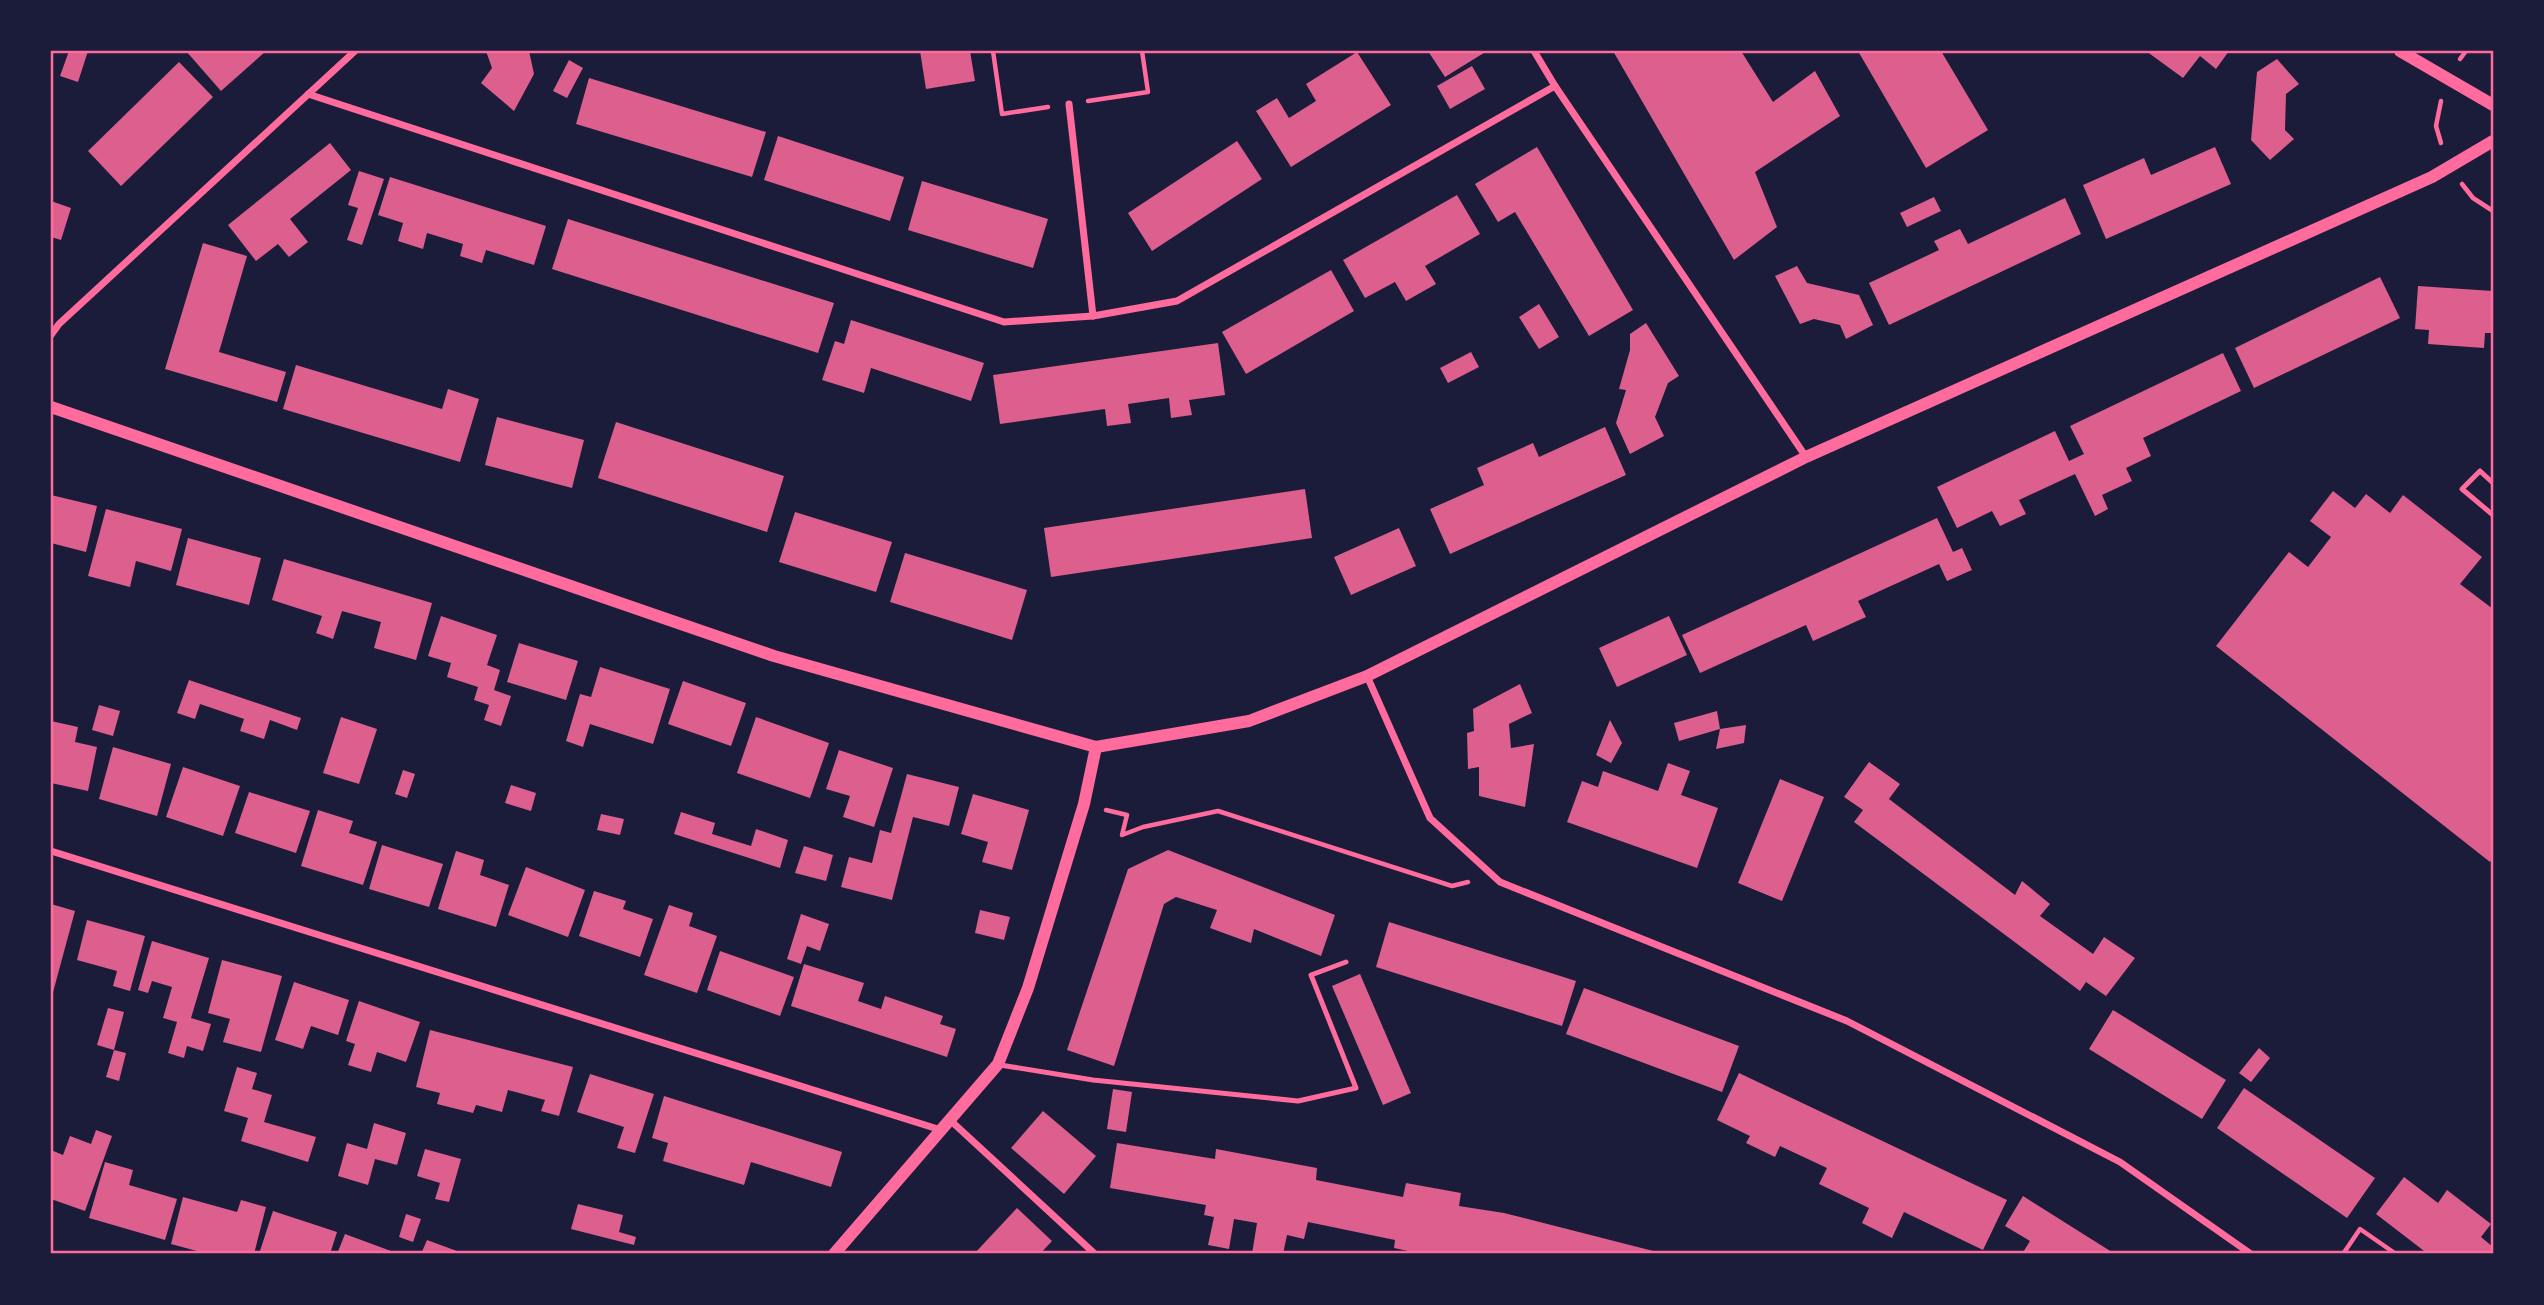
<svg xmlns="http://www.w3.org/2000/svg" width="2544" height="1305" font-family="'Crimson Pro',serif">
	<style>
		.building { fill: #dd5f8e }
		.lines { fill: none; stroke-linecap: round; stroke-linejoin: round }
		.path { stroke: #ff6b9d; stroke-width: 4.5 }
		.service { stroke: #ff6b9d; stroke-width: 5 }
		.minor { stroke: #ff6b9d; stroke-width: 7 }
		.tertiary { stroke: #ff6b9d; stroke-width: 12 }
		.neatline { fill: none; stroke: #ff6b9d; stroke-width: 2.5 }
	</style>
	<rect width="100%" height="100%" fill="#1b1b3a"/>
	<!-- building -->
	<g class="building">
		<path d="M69 51H88L78 82 60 76Z"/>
		<path d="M186 51H266L221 91Z"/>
		<path d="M486 51H529L534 74 514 111 481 83 492 68Z"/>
		<path d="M920 51H970L975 81 926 89Z"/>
		<path d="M1428 51H1487L1445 77Z"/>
		<path d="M1613 51H1741L1773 102 1815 71 1840 116 1755 172 1777 227 1734 260Z"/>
		<path d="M1858 51H1941L1988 130 1926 168Z"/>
		<path d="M2146 51H2229L2216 69 2200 56 2183 78Z"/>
		<path d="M1357 52 1391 105 1291 167 1256 111 1277 98 1289 118 1316 101 1306 84Z"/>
		<path d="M2277 59 2299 84 2286 94 2285 130 2294 139 2270 160 2251 140 2257 72Z"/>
		<path d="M569 60 583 68 567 98 553 91Z"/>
		<path d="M179 62 213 97 121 186 88 151Z"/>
		<path d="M1472 66 1485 89 1450 109 1437 86Z"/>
		<path d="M589 78 766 132 752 177 576 124Z"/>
		<path d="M778 136 904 177 890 221 764 180Z"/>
		<path d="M1237 141 1262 179 1152 251 1128 213Z"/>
		<path d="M330 143 351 170 290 219 308 242 289 257 278 244 256 261 228 225Z"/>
		<path d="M1537 147 1633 310 1589 336 1515 212 1498 222 1475 184Z"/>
		<path d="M2215 147 2231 184 2106 239 2083 185 2144 158 2151 175Z"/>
		<path d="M359 171 384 179 362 245 347 240 358 208 348 205Z"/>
		<path d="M390 177 546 226 534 265 486 250 482 263 460 256 463 244 427 233 423 249 398 241 403 223 378 215Z"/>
		<path d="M922 181 1048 219 1033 268 908 230Z"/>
		<path d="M1457 195 1480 234 1425 266 1436 284 1406 301 1395 282 1365 298 1343 260Z"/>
		<path d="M1934 197 1941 211 1907 227 1900 213Z"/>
		<path d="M2065 198 2081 234 1889 325 1869 283 1939 250 1934 241 1960 229 1968 244Z"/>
		<path d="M51 201 71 208 61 240 51 237Z"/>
		<path d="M568 219 834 303 818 353 552 269Z"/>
		<path d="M203 243 247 256 219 352 286 372 277 402 165 369Z"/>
		<path d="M1797 266 1807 283 1859 295 1873 325 1846 339 1840 325 1814 319 1800 324 1775 276Z"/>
		<path d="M1331 270 1354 311 1246 374 1222 332Z"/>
		<path d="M2380 277 2400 318 2254 388 2235 348Z"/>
		<path d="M2418 286 2493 291V333H2485L2484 348 2428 344 2429 330 2415 329Z"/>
		<path d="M1539 304 1559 337 1539 349 1519 317Z"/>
		<path d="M851 320 984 363 971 401 871 368 864 393 822 380 835 341 844 344Z"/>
		<path d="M1646 323 1679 376 1668 383 1655 417 1664 436 1630 454 1616 423 1626 390 1619 389 1630 350V334Z"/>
		<path d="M1218 343 1225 395 1189 400 1192 415 1171 418 1169 398 1128 404 1131 423 1107 426 1105 409 1000 424 993 375Z"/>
		<path d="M1471 352 1479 367 1448 383 1440 368Z"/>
		<path d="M2223 353 2241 391 2143 438 2151 456 2126 468 2132 481 2102 495 2108 509 2095 516 2075 474 2019 500 2026 514 2000 526 1992 511 1957 528 1937 487 2055 431 2069 461 2084 454 2070 426Z"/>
		<path d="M296 365 442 409 448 389 479 399 460 462 283 409Z"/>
		<path d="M497 417 584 440 572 488 485 465Z"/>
		<path d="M616 422 784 476 767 532 598 478Z"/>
		<path d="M1605 427 1626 475 1450 554 1430 509 1484 485 1477 468 1533 443 1539 457Z"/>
		<path d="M1305 489 1312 538 1051 577 1044 528Z"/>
		<path d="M2333 491 2355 508 2366 494 2390 513 2403 495 2482 557 2460 584 2493 609V858L2490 862 2216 646 2289 552 2308 567 2331 537 2310 521Z"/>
		<path d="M51 495 97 506 86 552 51 543Z"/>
		<path d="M106 509 182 529 171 571 136 561 130 587 88 576Z"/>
		<path d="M795 512 892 542 876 592 779 562Z"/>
		<path d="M1937 518 1953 552 1962 548 1972 570 1947 581 1939 564 1858 601 1866 617 1813 641 1806 625 1700 673 1682 635Z"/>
		<path d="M1399 528 1416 566 1351 595 1334 557Z"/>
		<path d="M188 538 261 558 249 605 176 585Z"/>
		<path d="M905 553 1027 590 1012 640 890 602Z"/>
		<path d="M284 559 432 603 416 660 374 648 381 622 342 611 333 639 316 633 322 616 272 600Z"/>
		<path d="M441 616 497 635 487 665 500 670 494 690 511 696 501 726 484 720 489 705 474 700 478 687 447 677 451 663 428 656Z"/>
		<path d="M1669 616 1687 655 1617 687 1599 648Z"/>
		<path d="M519 643 578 661 566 700 507 682Z"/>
		<path d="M600 667 670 689 653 744 590 724 583 747 566 741 580 694 591 697Z"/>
		<path d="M189 680 301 718 297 730 270 720 264 739 240 731 244 719 200 704 195 719 177 713Z"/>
		<path d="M683 681 746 703 731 746 668 724Z"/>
		<path d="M1520 684 1532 713 1509 724 1511 748 1534 744 1525 807 1479 796V767L1468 769 1467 733 1474 731 1473 709Z"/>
		<path d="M99 705 120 711 113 736 92 730Z"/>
		<path d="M1717 711 1720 729 1679 741 1674 723Z"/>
		<path d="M341 717 377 729 359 784 323 773Z"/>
		<path d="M756 717 829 743 810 798 737 773Z"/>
		<path d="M1610 720 1622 743 1611 763 1596 755Z"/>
		<path d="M51 721 78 727 75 742 97 747 88 791 51 783Z"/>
		<path d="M1746 725 1744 743 1716 749 1720 729Z"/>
		<path d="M113 747 171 764 157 816 99 799Z"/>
		<path d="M839 750 893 768 874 827 843 817 850 796 826 789Z"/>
		<path d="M1869 762 1900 784 1889 799 2015 895 2022 881 2050 904 2040 916 2093 954 2104 937 2135 958 2106 996 2086 982 2080 991 1854 822 1863 810 1844 797Z"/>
		<path d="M1668 763 1690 771 1681 795 1718 808 1697 868 1567 822 1582 781 1598 787 1603 771 1658 791Z"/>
		<path d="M183 767 240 786 223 836 166 817Z"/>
		<path d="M403 770 415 774 407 798 395 794Z"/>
		<path d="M907 774 959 787 949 826 913 817 892 900 841 887 849 857 872 863 880 830 891 833Z"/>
		<path d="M1780 779 1824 797 1782 901 1738 883Z"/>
		<path d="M511 785 536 793 531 811 505 803Z"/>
		<path d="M249 792 310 811 296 853 235 833Z"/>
		<path d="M973 794 1029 810 1012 870 982 862 988 842 961 834Z"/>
		<path d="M318 810 353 821 349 833 377 842 363 885 301 866Z"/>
		<path d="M681 812 715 823 712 834 751 846 756 829 788 840 780 868 674 834Z"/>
		<path d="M601 814 624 819 620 835 597 830Z"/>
		<path d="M382 845 443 864 429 907 369 889Z"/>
		<path d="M804 846 833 855 826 881 795 873Z"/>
		<path d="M1168 850 1335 915 1321 956 1254 929 1251 943 1210 928 1217 910 1176 897 1164 904 1114 1066 1067 1050 1128 869Z"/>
		<path d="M456 851 484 860 480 875 509 885 496 927 438 909Z"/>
		<path d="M526 867 585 890 568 937 508 915Z"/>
		<path d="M594 891 626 901 623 909 653 919 640 957 579 936Z"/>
		<path d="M51 904 75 911 52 996H51Z"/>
		<path d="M669 905 693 913 689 926 717 936 697 993 644 975Z"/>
		<path d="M980 910 1010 917 1004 940 975 933Z"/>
		<path d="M801 914 829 924 820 951 807 946 801 964 787 959Z"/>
		<path d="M87 920 145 936 130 991 113 986 117 971 77 960Z"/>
		<path d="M1389 922 1576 981 1562 1026 1376 967Z"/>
		<path d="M152 941 209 958 191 1018 211 1024 203 1051 187 1046 184 1058 168 1053 177 1022 163 1018 172 987 152 981 148 993 138 990Z"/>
		<path d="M720 951 794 977 780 1016 707 990Z"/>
		<path d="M222 960 282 976 261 1052 223 1042 230 1019 208 1013Z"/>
		<path d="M804 964 864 983 858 1001 881 1009 885 996 943 1016 940 1024 956 1029 947 1057 791 1006Z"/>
		<path d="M1360 974 1411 1093 1383 1105 1332 986Z"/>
		<path d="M294 982 349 1000 338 1035 311 1026 303 1049 275 1040Z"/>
		<path d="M1584 988 1739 1046 1722 1092 1566 1034Z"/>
		<path d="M359 1001 420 1022 406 1062 377 1052 371 1072 348 1065 355 1044 346 1041Z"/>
		<path d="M108 1008 124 1012 114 1050 126 1053 119 1081 106 1077 114 1050 97 1045Z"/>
		<path d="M2113 1010 2226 1080 2202 1119 2089 1049Z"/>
		<path d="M430 1030 573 1067 559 1116 541 1111 545 1100 508 1090 502 1112 476 1105 473 1113 437 1104 440 1093 416 1087Z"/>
		<path d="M2259 1048 2270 1058 2251 1082 2239 1073Z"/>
		<path d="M237 1067 257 1073 252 1089 272 1095 264 1122 316 1137 308 1162 241 1141 248 1118 224 1111Z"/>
		<path d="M1739 1073 2007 1200 1983 1250 1904 1212 1892 1238 1862 1223 1869 1208 1819 1184 1827 1168 1780 1146 1775 1157 1746 1143 1750 1136 1717 1120Z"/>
		<path d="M590 1074 654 1094 635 1153 617 1148 624 1127 577 1112Z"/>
		<path d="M2244 1088 2375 1178 2347 1218 2217 1128Z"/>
		<path d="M1113 1089 1132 1092 1126 1132 1107 1129Z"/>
		<path d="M664 1096 842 1152 831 1187 751 1162 744 1185 663 1161 668 1143 652 1138Z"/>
		<path d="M1043 1111 1096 1156 1064 1194 1011 1148Z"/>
		<path d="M374 1123 406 1133 397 1165 375 1159 368 1185 338 1176 347 1143 367 1149Z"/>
		<path d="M96 1130 112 1136 85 1211 51 1199V1150L63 1155 70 1136 91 1144Z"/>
		<path d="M1117 1143 1215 1159 1216 1149 1317 1168 1316 1180 1403 1197 1406 1183 1461 1193 1459 1206 1504 1213 1665 1254H1408V1251L1394 1248 1395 1240 1308 1222 1304 1239 1287 1235 1283 1254H1252L1257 1223 1234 1219 1229 1249 1208 1245 1214 1217 1204 1215 1206 1205 1110 1188Z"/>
		<path d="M425 1149 461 1159 449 1202 435 1199 440 1183 417 1176Z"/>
		<path d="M105 1162 133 1170 129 1185 177 1199 165 1240 89 1218Z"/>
		<path d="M2404 1177 2438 1203 2447 1190 2491 1224 2481 1237 2493 1247V1254H2428L2376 1214Z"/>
		<path d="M2023 1196 2115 1254H2022L2030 1241 2005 1226Z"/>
		<path d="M183 1197 237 1212 241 1200 266 1207 254 1254H208L171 1244Z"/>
		<path d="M578 1204 623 1215 619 1232 636 1237 634 1245 571 1229Z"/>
		<path d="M1017 1208 1052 1241 1040 1254H974Z"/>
		<path d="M273 1211 337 1232 330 1254H259Z"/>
		<path d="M406 1214 421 1219 413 1242 399 1237Z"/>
		<path d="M345 1234 399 1254H337Z"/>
		<path d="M427 1240 465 1254H421Z"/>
	</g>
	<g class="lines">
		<!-- path -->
		<g class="path">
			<path d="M993 51 1002 114 1048 107"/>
			<path d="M2460 59 2466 51"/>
			<path d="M1088 101 1148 92 1142 51"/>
			<path d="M2441 101 2436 126 2441 143"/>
			<path d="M2462 184 2473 198 2493 211"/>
			<path d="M1106 810 1127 815 1122 835 1143 827 1218 811 1452 886 1468 882"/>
			<path d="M2343 1254 2360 1229 2396 1254"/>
		</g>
		<!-- service -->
		<g class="service">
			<path d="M2493 483 2480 471 2462 489 2493 515"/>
			<path d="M1000 1065 1093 1080 1298 1101 1356 1088 1311 975 1346 962"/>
		</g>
		<!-- minor -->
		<g class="minor">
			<path d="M1534 51 1555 86 1806 457"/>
			<path d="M308 94 1004 322 1093 316 1177 301 1555 86"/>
			<path d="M1069 104 1093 316"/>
			<path d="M51 335 59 324 355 51"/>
			<path d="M1367 676 1430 818 1500 882 1847 1021 2120 1162 2251 1254"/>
			<path d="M51 851 941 1130"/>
			<path d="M950 1120 1095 1254"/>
		</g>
		<!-- tertiary -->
		<g class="tertiary">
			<path d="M2400 51 2493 105"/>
			<path d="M51 407 774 656 1096 747 1249 721 1367 676 1806 457 2432 177 2493 141"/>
			<path d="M834 1254 998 1064 1028 988 1084 804 1096 747"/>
		</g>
	</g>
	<!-- border -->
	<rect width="2544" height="1305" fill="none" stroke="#1b1b3a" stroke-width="105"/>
	<rect x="52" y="52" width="2440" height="1200" class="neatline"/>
</svg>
